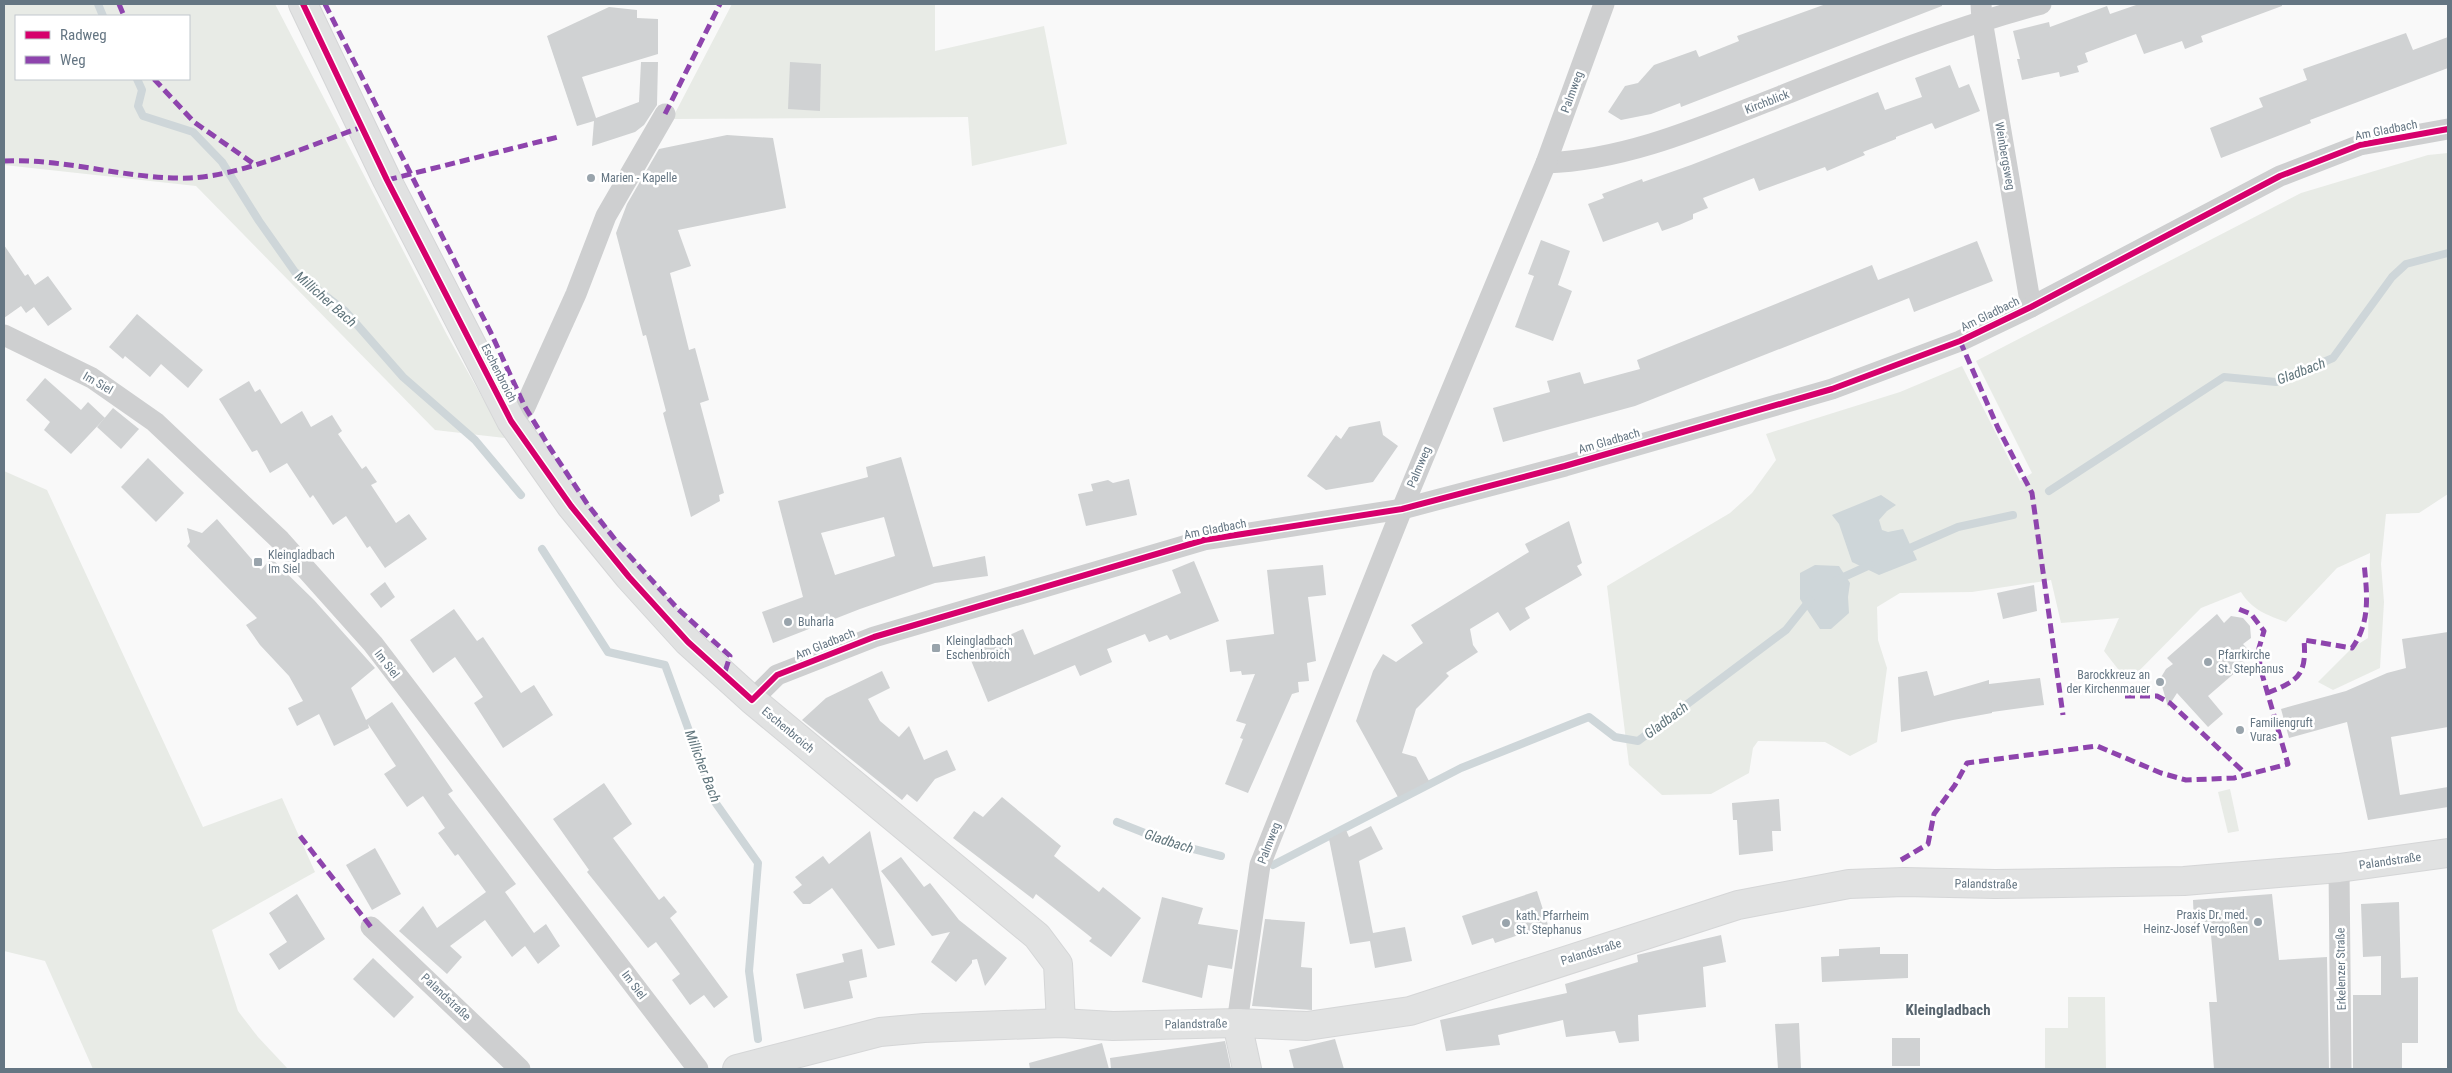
<svg xmlns="http://www.w3.org/2000/svg" width="2452" height="1073" font-family="'Roboto Condensed',sans-serif">
	<style>
		.green { fill: #e8ebe6; fill-rule: evenodd }
		.water { fill: #ced6d9 }
		.lines { fill: none; stroke-linecap: round; stroke-linejoin: round }
		.stream { stroke: #ced6d9; stroke-width: 8 }
		.building { fill: #d0d2d3; fill-rule: evenodd }
		.secondary-casing { stroke: #d5d6d7; stroke-width: 30 }
		.street { stroke: #cecfd0; stroke-width: 21 }
		.secondary { stroke: #e1e2e2; stroke-width: 28 }
		.quiet { stroke: #8e44ad; stroke-width: 5; stroke-dasharray: 10 5; stroke-linecap: butt }
		.cycleway-casing { stroke: #fff; stroke-width: 9 }
		.cycleway { stroke: #d6006c; stroke-width: 6 }
		.poi-dot { fill: #99a4ac; stroke: #fff; stroke-width: 2 }
		.labels { text-anchor: middle; stroke-width: 5; stroke-linejoin: round; paint-order: stroke }
		.street-label { font-size: 12px; fill: #657683; stroke: #fff }
		.poi-label { font-size: 12px; fill: #657683; stroke: #fff; text-anchor: start }
		.water-label { font-size: 14px; font-style: italic; fill: #60757c; stroke: #fff }
		.quarter-label { font-size: 15px; font-weight: bold; fill: #57646e; stroke: #fff }
	</style>
	<rect width="100%" height="100%" fill="#f9f9f9"/>
	<!-- green -->
	<g class="green">
		<path d="M4 4H275L447 335 505 438 435 430 196 186 4 165ZM16 16H189V79H16Z"/>
		<path d="M732 4H935V51L1044 26 1067 144 972 166 968 117 672 119Z"/>
		<path d="M2448 153V494L2419 513 2386 514 2381 564 2384 602 2380 668 2333 690 2318 682 2352 648 2368 638 2370 553 2337 568 2286 622C2267 615 2252 610 2241 592L2201 608 2128 682 2104 651 2119 618 2061 623 2051 580 1972 592 1900 593 1877 607 1878 640 1887 668 1877 742 1850 756 1825 742 1758 741 1753 748 1749 773 1711 794 1662 795 1629 765 1607 586 1730 513 1752 493 1776 460 1766 434 1900 392 1962 366 2020 481 2032 473 1976 361 2301 193 2428 155Z"/>
		<path d="M4 471 47 490 203 827 282 798 315 872 212 930 238 1011 258 1037 288 1069H93L45 961 4 951Z"/>
		<path d="M2230 789 2239 831 2228 833 2218 792Z"/>
		<path d="M2068 997H2105L2106 1069H2045V1028H2068Z"/>
	</g>
	<!-- water -->
	<g class="water">
		<path d="M1881 495 1896 505 1887 511 1879 520 1882 530 1888 532 1903 529 1917 560 1879 575 1852 562 1839 524 1832 515Z"/>
		<path d="M1815 565 1839 566 1850 583 1848 597 1849 613 1831 629H1820L1800 599V573Z"/>
	</g>
	<g class="lines">
		<!-- stream -->
		<g class="stream">
			<path d="M98 4 103 16"/>
			<path d="M137 79 142 90 138 106 143 116 193 132 222 162 259 221 295 272 345 311 403 377 475 440 521 495"/>
			<path d="M2049 491 2224 377 2276 382 2333 358 2392 277 2406 264 2448 253"/>
			<path d="M542 549 608 652 665 665 715 802 758 863 749 971 758 1039"/>
			<path d="M1903 551 1958 527 2013 515"/>
			<path d="M1837 580 1870 565"/>
			<path d="M1117 822 1170 843 1221 856"/>
			<path d="M1273 865 1461 768 1589 717 1615 737 1638 741 1786 630 1810 600"/>
		</g>
	</g>
	<!-- building -->
	<g class="building">
		<path d="M1826 4H1942V6L1681 107 1680 103 1651 114 1621 120 1608 112 1625 86 1638 83 1654 65 1696 50 1699 57 1739 41 1737 36Z"/>
		<path d="M2139 4H2282V6L2201 36 2203 42 2185 49 2182 41 2144 54 2136 34 2085 53 2088 62 2077 66 2079 72 2060 77 2059 72 2022 80 2017 59H2020L2013 31 2049 22 2050 27 2107 6 2110 14Z"/>
		<path d="M609 7 637 10V18L658 19V54L582 77 596 118 639 102 641 62H658L657 105 644 125 635 132 592 146 594 121 577 126 547 36Z"/>
		<path d="M2406 33 2413 50 2448 37V68L2310 120 2311 123 2221 158 2210 128 2263 107 2259 98 2307 80 2303 69Z"/>
		<path d="M790 62 821 64 820 111 788 109Z"/>
		<path d="M1950 65 1959 88 1969 84 1980 111 1935 129 1932 123 1896 137V139L1863 152 1865 155 1827 171 1825 167 1759 191 1754 178 1703 198 1708 208 1693 214V219L1679 225 1662 231 1658 222 1603 242 1588 204 1604 198 1602 194 1642 179 1643 182 1691 165 1878 92 1885 110 1922 97 1915 78Z"/>
		<path d="M727 135 773 138 786 208 678 230 691 266 670 273 689 350 695 348 709 400 700 403 724 493 719 495 720 501 691 517 663 413 666 411 646 335 643 336 616 233 627 204 659 149Z"/>
		<path d="M1541 240 1570 251 1558 285 1572 291 1553 341 1515 327 1534 276 1528 274Z"/>
		<path d="M1977 241 1993 281 1914 312 1909 298 1635 406 1503 442 1493 408 1550 392 1547 381 1580 372 1584 384 1640 369 1637 360 1872 265 1878 280Z"/>
		<path d="M4 245 25 276 28 274 35 285 48 276 72 309 48 326 34 307 26 313 21 306 4 318Z"/>
		<path d="M137 314 203 370 188 388 161 364 150 377 125 356 123 359 109 347Z"/>
		<path d="M45 378 81 410 88 402 105 418 71 454 44 430 50 422 26 400Z"/>
		<path d="M249 381 255 392 260 389 281 424 302 411 311 427 332 415 342 431 338 434 362 469 366 466 377 482 371 485 396 523 409 514 427 539 385 568 370 546 367 548 346 516 333 525 313 495 310 498 287 463 270 473 257 450 252 452 219 399Z"/>
		<path d="M113 408 139 429 121 449 97 427Z"/>
		<path d="M1380 421 1383 435 1398 446 1373 482 1326 490 1307 476 1336 435 1341 439 1349 427Z"/>
		<path d="M901 457 933 567 985 556 988 576 935 583 860 609 773 643 762 612 803 597 778 501 868 477 866 467ZM884 517 895 556 835 575 821 533Z"/>
		<path d="M148 458 184 493 156 522 121 487Z"/>
		<path d="M1129 479 1137 515 1086 526 1078 494 1093 491 1091 484 1108 480 1113 483Z"/>
		<path d="M217 519 261 570 271 558 314 600 375 668 351 688 366 720 392 702 453 791 448 794 516 884 505 892 534 933 546 924 560 946 538 964 525 946 512 957 485 920 450 946 462 957 447 974 399 931 423 906 437 928 486 892 458 854 455 856 438 833 445 828 423 796 407 807 384 774 396 766 368 724 369 728 334 746 319 714 297 726 288 708 303 701 289 676 260 645 246 625 257 618 187 546 190 542 187 528 202 533Z"/>
		<path d="M1569 521 1582 563 1577 566 1582 575 1525 608 1530 618 1510 631 1498 612 1470 629 1473 645 1478 652 1446 673 1449 676 1416 709 1402 753 1416 757 1429 781 1398 797 1356 721 1373 671 1383 654 1396 662 1423 643 1411 625 1529 552 1525 544Z"/>
		<path d="M1194 561 1219 621 1170 640 1167 635 1149 642 1145 634 1107 649 1112 662 1080 676 1075 665 988 702 968 653 1023 629 1034 655 1181 593 1172 570Z"/>
		<path d="M1323 565 1326 595 1308 597 1316 661 1307 663 1309 681 1298 682 1299 692 1292 694 1248 793 1225 784 1243 739 1240 738 1246 724 1236 721 1255 674 1242 675 1241 671 1230 672 1226 640 1274 634 1267 570Z"/>
		<path d="M385 582 395 597 381 608 370 594Z"/>
		<path d="M2034 585 2037 611 2003 619 1997 593Z"/>
		<path d="M454 609 477 641 483 637 521 693 534 685 553 715 503 748 474 703 483 697 455 657 433 673 410 640Z"/>
		<path d="M2217 614 2224 623 2231 616 2243 618 2250 626 2251 638 2243 644 2252 654 2243 661 2245 664 2208 696 2223 714 2208 727 2177 693 2168 707 2160 679 2166 669 2173 664 2167 658Z"/>
		<path d="M2448 632V727L2391 737 2400 795 2448 787V807L2368 820 2347 722 2289 738 2281 709 2346 691 2387 673 2406 668 2402 639Z"/>
		<path d="M882 671 890 688 868 699 880 721 899 737 909 726 924 760 947 750 956 770 935 779 917 802 907 794 902 800 802 720 826 698Z"/>
		<path d="M1927 671 1934 696 1989 680V684L2040 678 2044 705 1992 712V713L1953 720 1901 732 1898 677Z"/>
		<path d="M604 783 632 824 613 838 659 900 664 896 677 912 670 918 728 997 714 1008 704 995 690 1005 672 980 680 974 656 942 648 948 587 872 589 870 553 819Z"/>
		<path d="M1002 797 1061 846 1054 856 1099 892 1103 887 1141 918 1111 957 1089 941 1092 938 1036 894 1033 899 953 838 974 811 983 817Z"/>
		<path d="M1779 799 1781 831H1772L1773 851 1739 855 1737 820H1733L1732 803Z"/>
		<path d="M1371 826 1383 849 1359 861 1373 933 1405 927 1412 961 1375 968 1370 941 1350 944 1329 839 1346 830 1349 837Z"/>
		<path d="M870 831 895 945 878 949 832 888 810 904H803L793 892 802 885 795 877 823 856 829 864Z"/>
		<path d="M375 848 401 894 372 910 346 865Z"/>
		<path d="M901 857 924 887 930 883 959 920 1007 958 985 986 977 959 972 960V963L956 982 931 962 950 932 932 936 881 871Z"/>
		<path d="M1537 891 1548 925 1495 943 1493 938 1472 945 1462 916Z"/>
		<path d="M297 894 325 939 279 970 269 954 287 942 269 913Z"/>
		<path d="M2272 894 2279 960 2327 957 2329 1069H2214L2209 1002H2217L2210 924H2194L2193 900Z"/>
		<path d="M1162 897 1203 908 1198 924 1238 930 1232 969 1208 965 1202 998 1142 982Z"/>
		<path d="M2399 902 2401 978 2418 977V1043H2402V1069H2353V995H2381V956L2363 957 2361 904Z"/>
		<path d="M1265 919 1305 922 1301 967 1312 968V1010L1252 1006Z"/>
		<path d="M1721 935 1726 962 1703 967 1706 1007 1638 1015 1639 1041 1619 1043 1615 1031 1566 1037 1563 1020 1498 1035 1500 1045 1446 1051 1440 1020 1567 993 1565 984 1638 962 1637 955Z"/>
		<path d="M1880 947V954H1908V978L1822 982 1821 957 1839 956V949Z"/>
		<path d="M862 949 867 977 849 981 853 998 804 1009 796 974 844 962 842 954Z"/>
		<path d="M373 958 414 997 394 1018 353 979Z"/>
		<path d="M1799 1023 1801 1069H1778L1775 1024Z"/>
		<rect x="1892" y="1038" width="28" height="28"/>
		<path d="M1335 1039 1344 1069H1294L1289 1050Z"/>
		<path d="M1225 1041 1231 1069H1111L1110 1058Z"/>
		<path d="M1102 1043 1109 1069H1030L1029 1063Z"/>
	</g>
	<g class="lines">
		<defs>
			<g id="secondary">
				<path d="M303 4 387 180 511 421 571 506 629 577 688 642 752 700 1037 936 1058 964 1061 1023"/>
				<path d="M1237 1023 1247 1069"/>
				<path d="M737 1069 880 1032 924 1028 1061 1023 1113 1026 1237 1023 1307 1026 1410 1011 1738 905 1849 884 1904 882 1995 884 2184 881 2339 868 2448 853"/>
			</g>
		</defs>
		<!-- secondary casing -->
		<use href="#secondary" class="secondary-casing"/>
		<!-- street -->
		<g class="street">
			<path d="M1981 4 1982 20 2031 307"/>
			<path d="M1546 163C1628 160 1706 125 1781 96 1867 62 1952 28 2041 4"/>
			<path d="M4 335 92 378 155 422 280 540 373 644 698 1069"/>
			<path d="M511 421 525 407 576 294 606 216 665 114"/>
			<path d="M752 700 777 675 874 637 1204 540 1402 509 1565 466 1832 389 1960 341 2031 307 2280 176 2360 145 2448 129"/>
			<path d="M2339 868 2341 1069"/>
			<path d="M371 927 520 1069"/>
			<path d="M1237 1023 1260 865 1402 509 1546 163 1604 4"/>
		</g>
		<!-- secondary -->
		<use href="#secondary" class="secondary"/>
		<!-- quiet -->
		<g class="quiet">
			<path d="M119 4 124 16"/>
			<path d="M325 4 491 333 525 407 550 448 588 505 617 542 678 609 730 656 724 675"/>
			<path d="M154 79 194 122 254 164"/>
			<path d="M665 114 720 4"/>
			<path d="M4 161C66 158 128 180 190 178 241 176 313 144 362 127"/>
			<path d="M387 180 558 137"/>
			<path d="M1960 341 1998 428 2032 493 2063 715"/>
			<path d="M2267 693C2298 681 2307 675 2304 640L2352 648C2371 622 2367 593 2364 563"/>
			<path d="M2125 696H2157L2170 703 2247 775"/>
			<path d="M300 836 371 927"/>
			<path d="M1901 860 1928 844 1934 814 1955 785 1967 763 2097 746 2161 773 2186 780 2234 778 2288 764 2260 667 2259 648 2264 631 2251 614 2236 608"/>
		</g>
		<defs>
			<path id="cycleway" d="M303 4 387 180 511 421 571 506 629 577 688 642 752 700 777 675 874 637 1204 540 1402 509 1565 466 1832 389 1960 341 2031 307 2280 176 2360 145 2448 129"/>
		</defs>
		<!-- cycleway casing -->
		<use href="#cycleway" class="cycleway-casing"/>
		<!-- cycleway -->
		<use href="#cycleway" class="cycleway"/>
	</g>
	<!-- markers -->
	<g class="poi-dot">
		<circle cx="591" cy="178" r="5"/>
		<rect x="253" y="557" width="10" height="10" rx="2.5"/>
		<circle cx="788" cy="622" r="5"/>
		<rect x="931" y="643" width="10" height="10" rx="2.5"/>
		<circle cx="2208" cy="662" r="5"/>
		<circle cx="2160" cy="682" r="5"/>
		<circle cx="2240" cy="730" r="5"/>
		<circle cx="2258" cy="922" r="5"/>
		<circle cx="1506" cy="923" r="5"/>
	</g>
	<g class="labels">
		<!-- street labels -->
		<g class="street-label">
			<text transform="translate(1572 92) rotate(-70)" y="4">Palmweg</text>
			<text transform="translate(1767 102) rotate(-21)" y="4">Kirchblick</text>
			<text transform="translate(2386 130) rotate(-11)" y="4">Am Gladbach</text>
			<text transform="translate(2005 156) rotate(80)" y="4">Weinbergsweg</text>
			<text transform="translate(1990 314) rotate(-26)" y="4">Am Gladbach</text>
			<text transform="translate(499 373) rotate(63)" y="4">Eschenbroich</text>
			<text transform="translate(98 383) rotate(30)" y="4">Im Siel</text>
			<text transform="translate(1609 441) rotate(-16)" y="4">Am Gladbach</text>
			<text transform="translate(1419 467) rotate(-67)" y="4">Palmweg</text>
			<text transform="translate(1215 529) rotate(-11)" y="4">Am Gladbach</text>
			<text transform="translate(825 644) rotate(-22)" y="4">Am Gladbach</text>
			<text transform="translate(387 664) rotate(52)" y="4">Im Siel</text>
			<text transform="translate(788 730) rotate(40)" y="4">Eschenbroich</text>
			<text transform="translate(1269 843) rotate(-69)" y="4">Palmweg</text>
			<text transform="translate(2390 861) rotate(-8)" y="4">Palandstraße</text>
			<text transform="translate(1986 884) rotate(1)" y="4">Palandstraße</text>
			<text transform="translate(1591 952) rotate(-17)" y="4">Palandstraße</text>
			<text transform="translate(2341 969) rotate(-91)" y="4">Erkelenzer Straße</text>
			<text transform="translate(634 985) rotate(53)" y="4">Im Siel</text>
			<text transform="translate(446 997) rotate(43)" y="4">Palandstraße</text>
			<text transform="translate(1196 1024) rotate(-1)" y="4">Palandstraße</text>
		</g>
		<!-- poi labels -->
		<g class="poi-label">
			<text x="601" y="182">Marien - Kapelle</text>
			<text x="268" y="559">Kleingladbach<tspan x="268" dy="14">Im Siel</tspan></text>
			<text x="798" y="626">Buharla</text>
			<text x="946" y="645">Kleingladbach<tspan x="946" dy="14">Eschenbroich</tspan></text>
			<text x="2218" y="659">Pfarrkirche<tspan x="2218" dy="14">St. Stephanus</tspan></text>
			<text x="2150" y="679" text-anchor="end">Barockkreuz an<tspan x="2150" dy="14">der Kirchenmauer</tspan></text>
			<text x="2250" y="727">Familiengruft<tspan x="2250" dy="14">Vuras</tspan></text>
			<text x="2248" y="919" text-anchor="end">Praxis Dr. med.<tspan x="2248" dy="14">Heinz-Josef Vergoßen</tspan></text>
			<text x="1516" y="920">kath. Pfarrheim<tspan x="1516" dy="14">St. Stephanus</tspan></text>
		</g>
		<!-- water labels -->
		<g class="water-label">
			<text transform="translate(326 299) rotate(41)" y="5">Millicher Bach</text>
			<text transform="translate(2301 371) rotate(-21)" y="5">Gladbach</text>
			<text transform="translate(1666 720) rotate(-37)" y="5">Gladbach</text>
			<text transform="translate(703 766) rotate(69)" y="5">Millicher Bach</text>
			<text transform="translate(1169 841) rotate(18)" y="5">Gladbach</text>
		</g>
		<!-- quarter labels -->
		<g class="quarter-label">
			<text x="1948" y="1015">Kleingladbach</text>
		</g>
	</g>
	<!-- border -->
	<rect width="2452" height="1073" fill="none" stroke="#657683" stroke-width="10"/>
	<!-- legend -->
	<rect x="15" y="15" width="175" height="65" fill="#ffffff" stroke="#c1c8cd"/>
	<rect x="25" y="31" width="25" height="8" fill="#d6006c" stroke="#c1c8cd"/>
	<text x="60" y="40" font-size="15" fill="#657683">Radweg</text>
	<rect x="25" y="56" width="25" height="8" fill="#8e44ad" stroke="#c1c8cd"/>
	<text x="60" y="65" font-size="15" fill="#657683">Weg</text>
</svg>
